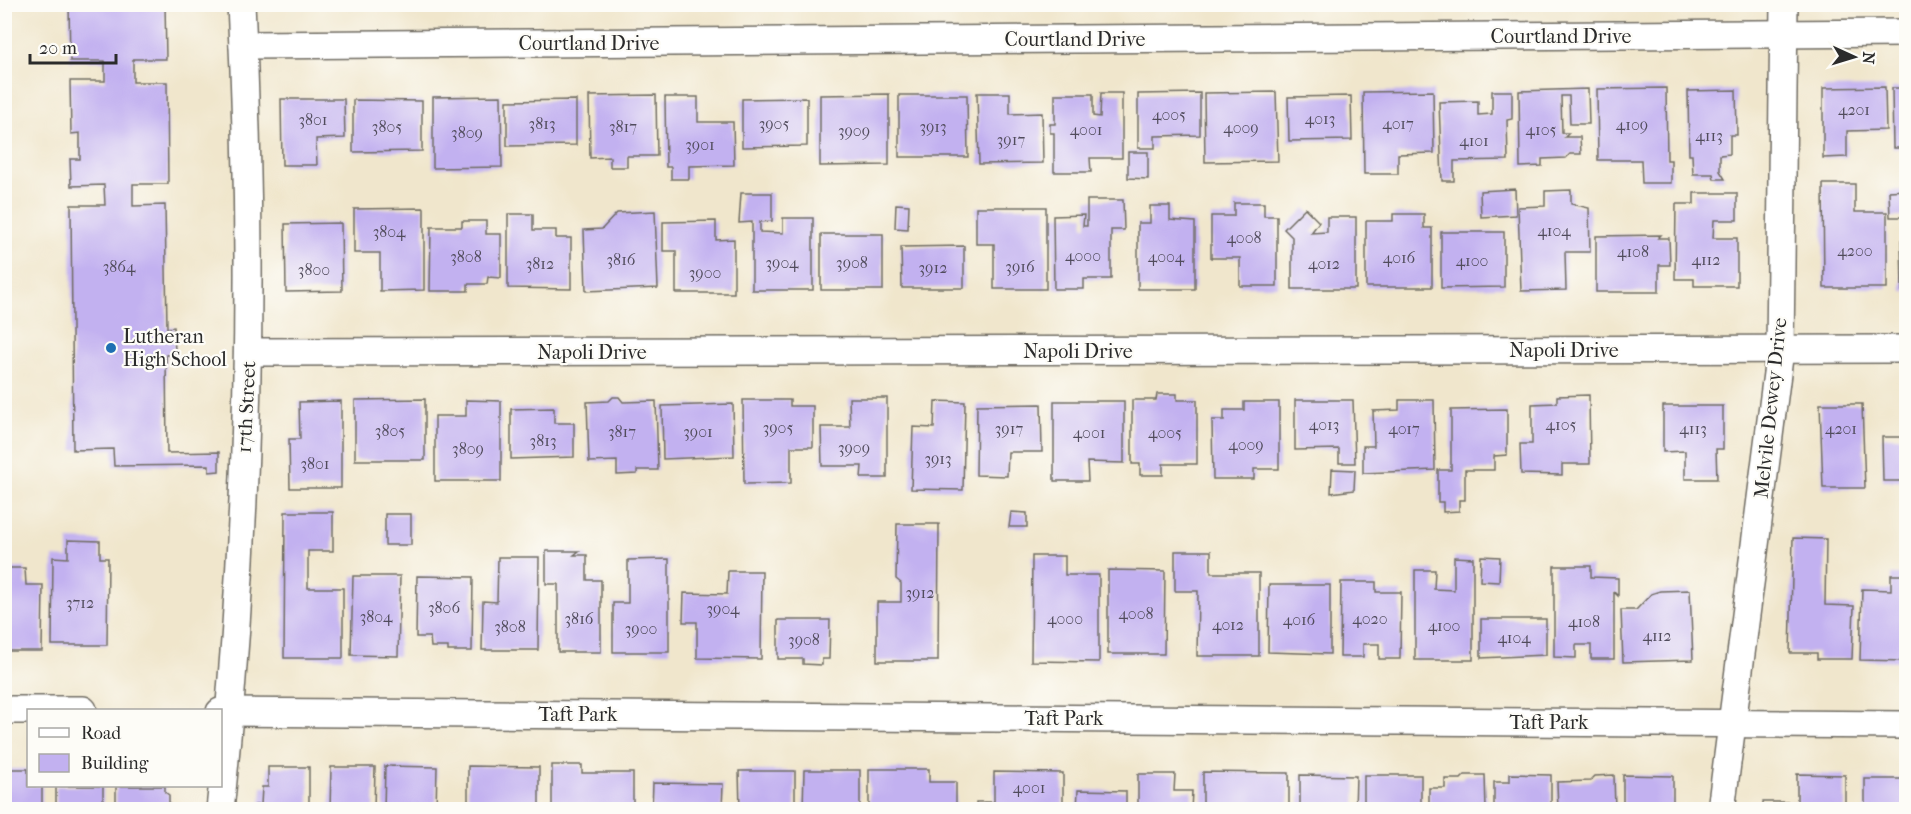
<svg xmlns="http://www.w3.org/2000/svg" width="1911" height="814" font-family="'IM FELL French Canon',serif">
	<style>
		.building { fill: #c2b1f0 }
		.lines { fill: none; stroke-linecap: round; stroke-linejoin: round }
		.street-casing { stroke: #706c63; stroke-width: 30 }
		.street { stroke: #fff; stroke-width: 27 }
		.poi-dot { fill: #1f6fb2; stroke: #fdfcf7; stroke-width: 2 }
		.labels { text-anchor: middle; stroke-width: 4.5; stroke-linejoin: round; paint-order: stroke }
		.number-label { font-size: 16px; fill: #514c5c }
		.street-label { font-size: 20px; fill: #2b2b2b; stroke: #fdfcf7 }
		.poi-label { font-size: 20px; fill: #2b2b2b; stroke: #fdfcf7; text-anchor: start }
	</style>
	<rect width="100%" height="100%" fill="#fdfcf7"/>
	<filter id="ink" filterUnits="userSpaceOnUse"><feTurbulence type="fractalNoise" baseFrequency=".0167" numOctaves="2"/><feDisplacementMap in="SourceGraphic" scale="12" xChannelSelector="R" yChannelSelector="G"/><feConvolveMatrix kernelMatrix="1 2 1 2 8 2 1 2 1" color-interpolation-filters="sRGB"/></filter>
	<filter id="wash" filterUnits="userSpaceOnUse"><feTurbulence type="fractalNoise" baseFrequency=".008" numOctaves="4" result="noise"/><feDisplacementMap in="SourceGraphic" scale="24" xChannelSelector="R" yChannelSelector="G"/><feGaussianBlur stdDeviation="1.35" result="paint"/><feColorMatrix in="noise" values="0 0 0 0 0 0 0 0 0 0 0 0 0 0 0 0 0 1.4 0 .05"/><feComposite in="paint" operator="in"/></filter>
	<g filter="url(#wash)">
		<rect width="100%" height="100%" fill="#f0e6cc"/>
		<g id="blocks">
			<!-- building -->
			<g class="building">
				<path d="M69 4H165L166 59H133V82H167L168 184H133V206L165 205 167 328 174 327 175 354 166 355 167 453 219 452V471L209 472V465L114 466 113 449 73 450 71 205H105L104 185 71 186 70 159H80V133L71 134 70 81H105V61H70Z"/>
				<path d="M1885 87 1886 130 1847 131V157L1823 158V88Z"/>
				<path d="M1666 88 1667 160H1671V183H1642L1641 160H1598L1597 89Z"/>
				<path d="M1892 88H1906V148H1893Z"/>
				<path d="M1588 89 1589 124H1570L1569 96H1561L1562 133H1569L1565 137H1580L1581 154H1570L1566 158 1542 159V166L1520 167 1519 91Z"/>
				<path d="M1736 90 1737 135H1730V154L1720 155V171L1725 179H1714L1713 174H1693L1692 155H1689L1688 91Z"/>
				<path d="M1433 91 1434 153 1398 154V174H1364L1363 92Z"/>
				<path d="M1492 91H1512V119L1507 120 1508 160 1454 161V181H1442L1439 102 1478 101V115L1492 114Z"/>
				<path d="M1276 92 1278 161 1205 162 1204 93Z"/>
				<path d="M977 93H1010V114L1042 113 1043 163 979 164Z"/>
				<path d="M1101 93H1122V158H1090L1091 172H1054V133H1050V124H1055V94H1093V116L1100 117Z"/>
				<path d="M1200 93V135L1155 136V148H1138V94Z"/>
				<path d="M889 94V165L820 166V95Z"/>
				<path d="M656 95 657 156H627V167H610V157L590 158 589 96Z"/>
				<path d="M899 95H967L968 157H899Z"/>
				<path d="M501 96 502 167 433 168V97Z"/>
				<path d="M1351 96 1352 140 1289 141 1288 97Z"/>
				<path d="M665 97H698V122H733L734 165 689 166V179H671V167H666Z"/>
				<path d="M807 98V146L742 147V99Z"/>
				<path d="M281 99H344L345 138 316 139 317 165H282Z"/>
				<path d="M353 100 422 101V151L353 152Z"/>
				<path d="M576 100V145L507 146V101Z"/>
				<path d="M1128 152H1148V179L1128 178Z"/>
				<path d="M1823 184H1855V212H1887V288H1824Z"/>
				<path d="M1515 189 1516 215 1481 217 1480 191Z"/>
				<path d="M1571 190V204L1589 208 1590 252H1565L1566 290 1521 291 1518 207 1545 206V191Z"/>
				<path d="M1906 190V217H1890L1889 191Z"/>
				<path d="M741 193H772V221L760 222V232L783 233V218H813V290H752V222L739 223Z"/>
				<path d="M1694 193H1737V220H1714L1713 238H1737V286H1694V279H1675L1676 204H1694Z"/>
				<path d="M1087 200H1123L1124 230H1111V279H1084V289H1054L1053 216 1084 215 1083 226H1087Z"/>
				<path d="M1234 203H1264V216H1277V286H1240V258H1211V216H1234Z"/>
				<path d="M896 204 909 205 908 229 895 228Z"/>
				<path d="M1150 206H1170V220L1195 222V289H1138V223H1150Z"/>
				<path d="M976 207H1046V289H994V244H976Z"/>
				<path d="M424 208V290L380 291V253H354V209Z"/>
				<path d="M1305 208 1319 222 1311 233 1327 232V217H1356V289H1292V237L1284 229Z"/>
				<path d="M655 211 658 288 586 291 584 230 602 229 617 213Z"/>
				<path d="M508 214H533V230H556V238H571V289L508 288Z"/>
				<path d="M1393 214H1424V228H1432V287H1366V221H1393Z"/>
				<path d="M462 221H486V234H501V278L488 277 487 284H468V291H430L431 227H462Z"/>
				<path d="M716 221V240L734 239V293H676V251H663V222Z"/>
				<path d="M341 223 342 291 286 292 285 224Z"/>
				<path d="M1441 232H1504V287L1441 288Z"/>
				<rect x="821" y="234" width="62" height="56"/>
				<path d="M1661 235 1658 238H1669L1670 265H1659V292H1596V236Z"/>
				<path d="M1901 240H1906V291H1902Z"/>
				<path d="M964 246V288H902L901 247Z"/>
				<path d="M1157 394H1177V400H1197V464H1163V475H1140V464H1132V400H1156Z"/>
				<path d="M1589 395 1590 464H1562V475L1521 474 1520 444H1532V404L1557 403V396Z"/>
				<path d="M613 397H619L623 402 656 401 658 470H637V474L617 475V461L589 462 587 402 609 401Z"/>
				<path d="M849 398H887V478H861L862 466H822L821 427H850Z"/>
				<path d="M425 399V460H355V400Z"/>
				<path d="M466 400 501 401V481H435V416H466Z"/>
				<path d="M743 400H790V406H813V447H791V483L744 484Z"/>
				<path d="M1295 400H1353L1355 463H1339V449L1295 450Z"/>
				<path d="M1399 400H1434L1435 470 1363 473V446H1374L1373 411 1399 410Z"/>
				<path d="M341 401V488H290L289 439H300L299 402Z"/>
				<path d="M935 401 965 402 963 490 911 489 913 427 934 428Z"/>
				<path d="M1054 401H1124V463L1087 462 1088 481H1054Z"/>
				<path d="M1244 402H1279V469H1254V479H1213L1212 420H1224V410H1244Z"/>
				<path d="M733 404 734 456 663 459 662 406Z"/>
				<path d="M1041 404 1042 452H1008L1007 476 976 475 977 405Z"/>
				<path d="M1820 404H1862L1865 488H1823Z"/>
				<path d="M1663 406H1723V449H1716L1717 479H1685V451L1663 452Z"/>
				<path d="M554 408V423H574V457L511 459V409Z"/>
				<path d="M1507 409V455L1494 456V470H1465V500H1459V511L1443 512V502H1438V470H1451V410Z"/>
				<path d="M1882 437H1906V481H1883Z"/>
				<path d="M1332 469 1355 470 1354 490 1331 493Z"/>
				<path d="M285 512H333V551H308V588H343V658H284Z"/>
				<path d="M1011 512 1027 513V527H1009Z"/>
				<rect x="385" y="514" width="26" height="31"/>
				<path d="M897 524H939L938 661H877V602H901V583L896 579Z"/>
				<path d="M1793 538 1826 539 1825 605 1854 606 1852 659H1817V653H1790Z"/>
				<path d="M68 540 100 541V558H108L107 645H52L53 557 68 558Z"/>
				<path d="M546 551H579L574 555H587V580H601V652H558V584H546Z"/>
				<path d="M1175 551H1211V573H1259V656H1197L1198 591H1175Z"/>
				<path d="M1032 556H1065V575H1099V662L1031 661Z"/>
				<path d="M1481 556 1500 557 1499 582 1480 581Z"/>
				<path d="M498 557H539L538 650H482L483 601 497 602Z"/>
				<path d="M1454 557 1473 558V660H1415V570H1435L1434 589 1454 590Z"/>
				<path d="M669 559V652H613V603H628V560Z"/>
				<path d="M1554 566H1591V577L1618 578V596L1614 592V659H1591V645H1576V658L1554 657Z"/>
				<path d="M4 568H25L26 585H43L42 651H4Z"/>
				<path d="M1108 570 1165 571 1164 654H1108Z"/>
				<path d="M728 571H762L761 659 697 658V622H683L684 593 727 594Z"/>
				<path d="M1891 575H1906V661L1860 660 1862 589 1891 590Z"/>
				<path d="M353 576H400L398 656 351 655Z"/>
				<path d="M417 576 473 577 472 651H448V647H431L430 637H416Z"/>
				<path d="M1341 582H1376V592H1401L1400 659H1379V644H1363V657H1340Z"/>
				<path d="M1269 585H1330V654L1268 652Z"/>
				<path d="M1690 590 1693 660 1623 662 1621 610H1636L1651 594 1660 591Z"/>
				<path d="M1481 619H1546V655L1481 658Z"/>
				<path d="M778 620H830L829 659H822V665L803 664V659H778Z"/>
				<path d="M552 765H582V773H633V810H552Z"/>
				<path d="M385 766 437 767 436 810H384Z"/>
				<path d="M468 766 539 767V810H468Z"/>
				<path d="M268 767H309V810H255V805H261L262 787H268Z"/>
				<path d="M331 767H375L374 810H330Z"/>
				<path d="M4 769H28V786H42V810H4Z"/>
				<path d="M869 769H929V782H956V810H869Z"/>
				<path d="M804 770H860V810H803Z"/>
				<path d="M739 771H795V810H740Z"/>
				<path d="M994 772 1063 773V810H976V802H994Z"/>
				<path d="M1203 772 1289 773V805H1262V810H1203Z"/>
				<path d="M1138 774H1175L1174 791H1192L1191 810H1138Z"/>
				<path d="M1510 774 1551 775V810H1494V782H1510Z"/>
				<path d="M1797 774 1845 775V810H1763V802H1797Z"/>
				<path d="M1300 775 1356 776 1355 810H1300Z"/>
				<rect x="1364" y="775" width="57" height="35"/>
				<path d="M1465 775H1485L1486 810H1429V788H1445V779H1461Z"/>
				<path d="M1614 775 1615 810H1558L1557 782 1590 781 1595 776Z"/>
				<path d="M1623 775 1673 776V810H1623Z"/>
				<rect x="1865" y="779" width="41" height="31"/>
				<path d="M653 783 723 784 722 810H652Z"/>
				<rect x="56" y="786" width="47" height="24"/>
				<path d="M116 786H165V792L169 795V810H116Z"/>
				<path d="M1078 790 1126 791V810H1077Z"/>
			</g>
		</g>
	</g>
	<g filter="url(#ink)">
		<use href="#blocks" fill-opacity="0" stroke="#706c63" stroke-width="1.5"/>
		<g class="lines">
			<defs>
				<g id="street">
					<path d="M243 45 1906 33"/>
					<path d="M249 352 1906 349"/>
					<path d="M4 710H83"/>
					<path d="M220 712 1906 725"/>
					<path d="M220 810C248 543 255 272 241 4"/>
					<path d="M1721 810 1780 350 1784 4"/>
				</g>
			</defs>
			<!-- street casing -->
			<use href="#street" class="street-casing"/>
			<!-- street -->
			<use href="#street" class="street"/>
		</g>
	</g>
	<!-- markers -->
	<circle class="poi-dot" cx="111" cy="348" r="6"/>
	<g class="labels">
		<!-- number labels -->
		<g class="number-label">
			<text x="1854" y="115">4201</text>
			<text x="1169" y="120">4005</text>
			<text x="1320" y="124">4013</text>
			<text x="313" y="125">3801</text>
			<text x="542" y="129">3813</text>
			<text x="774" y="129">3905</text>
			<text x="1398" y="129">4017</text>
			<text x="1632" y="130">4109</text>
			<text x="387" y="132">3805</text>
			<text x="623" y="132">3817</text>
			<text x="933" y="132">3913</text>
			<text x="1241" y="133">4009</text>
			<text x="1086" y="135">4001</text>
			<text x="1541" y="135">4105</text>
			<text x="854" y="136">3909</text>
			<text x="467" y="138">3809</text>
			<text x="1709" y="141">4113</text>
			<text x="1011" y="145">3917</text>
			<text x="1474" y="146">4101</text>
			<text x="700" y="150">3901</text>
			<text x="1554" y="236">4104</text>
			<text x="389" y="237">3804</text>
			<text x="1244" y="243">4008</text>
			<text x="1855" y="256">4200</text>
			<text x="1633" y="257">4108</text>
			<text x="1083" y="261">4000</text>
			<text x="466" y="262">3808</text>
			<text x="1166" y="262">4004</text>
			<text x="1399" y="263">4016</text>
			<text x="621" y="265">3816</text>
			<text x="1706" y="265">4112</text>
			<text x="1472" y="266">4100</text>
			<text x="782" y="268">3904</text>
			<text x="852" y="268">3908</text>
			<text x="540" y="269">3812</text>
			<text x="1324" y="269">4012</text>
			<text x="119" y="272">3864</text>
			<text x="1020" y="272">3916</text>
			<text x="933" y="273">3912</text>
			<text x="314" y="275">3800</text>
			<text x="705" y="278">3900</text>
			<text x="1324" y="430">4013</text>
			<text x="1561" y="430">4105</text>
			<text x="778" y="433">3905</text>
			<text x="1009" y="434">3917</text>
			<text x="1404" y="434">4017</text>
			<text x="1693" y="434">4113</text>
			<text x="1841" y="434">4201</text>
			<text x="390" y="436">3805</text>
			<text x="622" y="437">3817</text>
			<text x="698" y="437">3901</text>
			<text x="1089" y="438">4001</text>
			<text x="1165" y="438">4005</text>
			<text x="543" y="446">3813</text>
			<text x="1246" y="450">4009</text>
			<text x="854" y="453">3909</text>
			<text x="468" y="454">3809</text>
			<text x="938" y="464">3913</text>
			<text x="315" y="469">3801</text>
			<text x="920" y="598">3912</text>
			<text x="80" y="608">3712</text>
			<text x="444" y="613">3806</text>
			<text x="723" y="614">3904</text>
			<text x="1136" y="619">4008</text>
			<text x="376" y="622">3804</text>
			<text x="579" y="624">3816</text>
			<text x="1065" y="624">4000</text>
			<text x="1370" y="624">4020</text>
			<text x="1299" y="625">4016</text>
			<text x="1584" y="627">4108</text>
			<text x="1228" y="630">4012</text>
			<text x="1444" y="631">4100</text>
			<text x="510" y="632">3808</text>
			<text x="641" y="634">3900</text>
			<text x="1657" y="641">4112</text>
			<text x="1514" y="643">4104</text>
			<text x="804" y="645">3908</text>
			<text x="1029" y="793">4001</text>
		</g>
		<!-- street labels -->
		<g class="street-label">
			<text x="1561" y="43">Courtland Drive</text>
			<text x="1075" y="46">Courtland Drive</text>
			<text x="589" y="50">Courtland Drive</text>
			<text x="1564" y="357">Napoli Drive</text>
			<text x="1078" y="358">Napoli Drive</text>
			<text x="592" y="359">Napoli Drive</text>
			<text transform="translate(246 407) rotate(-87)" y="7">17th Street</text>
			<text transform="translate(1770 408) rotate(-84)" y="7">Melvile Dewey Drive</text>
			<text x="578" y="721">Taft Park</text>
			<text x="1064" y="725">Taft Park</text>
			<text x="1549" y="729">Taft Park</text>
		</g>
		<!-- poi labels -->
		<g class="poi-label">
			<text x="123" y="343">Lutheran<tspan x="123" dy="23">High School</tspan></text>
		</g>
	</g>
	<!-- margin -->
	<rect width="1911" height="814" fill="none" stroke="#fdfcf7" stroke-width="24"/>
	<!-- legend -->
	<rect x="27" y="709" width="195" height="78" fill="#fdfcf7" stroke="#a9a8a5" stroke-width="1.5"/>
	<rect x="39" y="728" width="30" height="9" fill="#ffffff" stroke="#a9a8a5" stroke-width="1.5"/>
	<text x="81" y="739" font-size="18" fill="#2b2b2b">Road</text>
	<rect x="39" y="754" width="30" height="18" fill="#c2b1f0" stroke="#a9a8a5" stroke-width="1.5"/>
	<text x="81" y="769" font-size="18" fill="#2b2b2b">Building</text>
	<!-- north arrow -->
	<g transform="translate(1854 57) rotate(94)" stroke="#fdfcf7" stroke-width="4.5" paint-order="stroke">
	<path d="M0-4.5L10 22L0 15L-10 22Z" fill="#2b2b2b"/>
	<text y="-9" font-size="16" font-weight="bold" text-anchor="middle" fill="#2b2b2b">N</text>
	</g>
	<!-- scale -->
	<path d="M30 54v9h86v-9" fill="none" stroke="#2b2b2b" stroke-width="3"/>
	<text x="39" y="54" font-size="18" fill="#2b2b2b" stroke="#fdfcf7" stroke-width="4.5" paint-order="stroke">20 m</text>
</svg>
